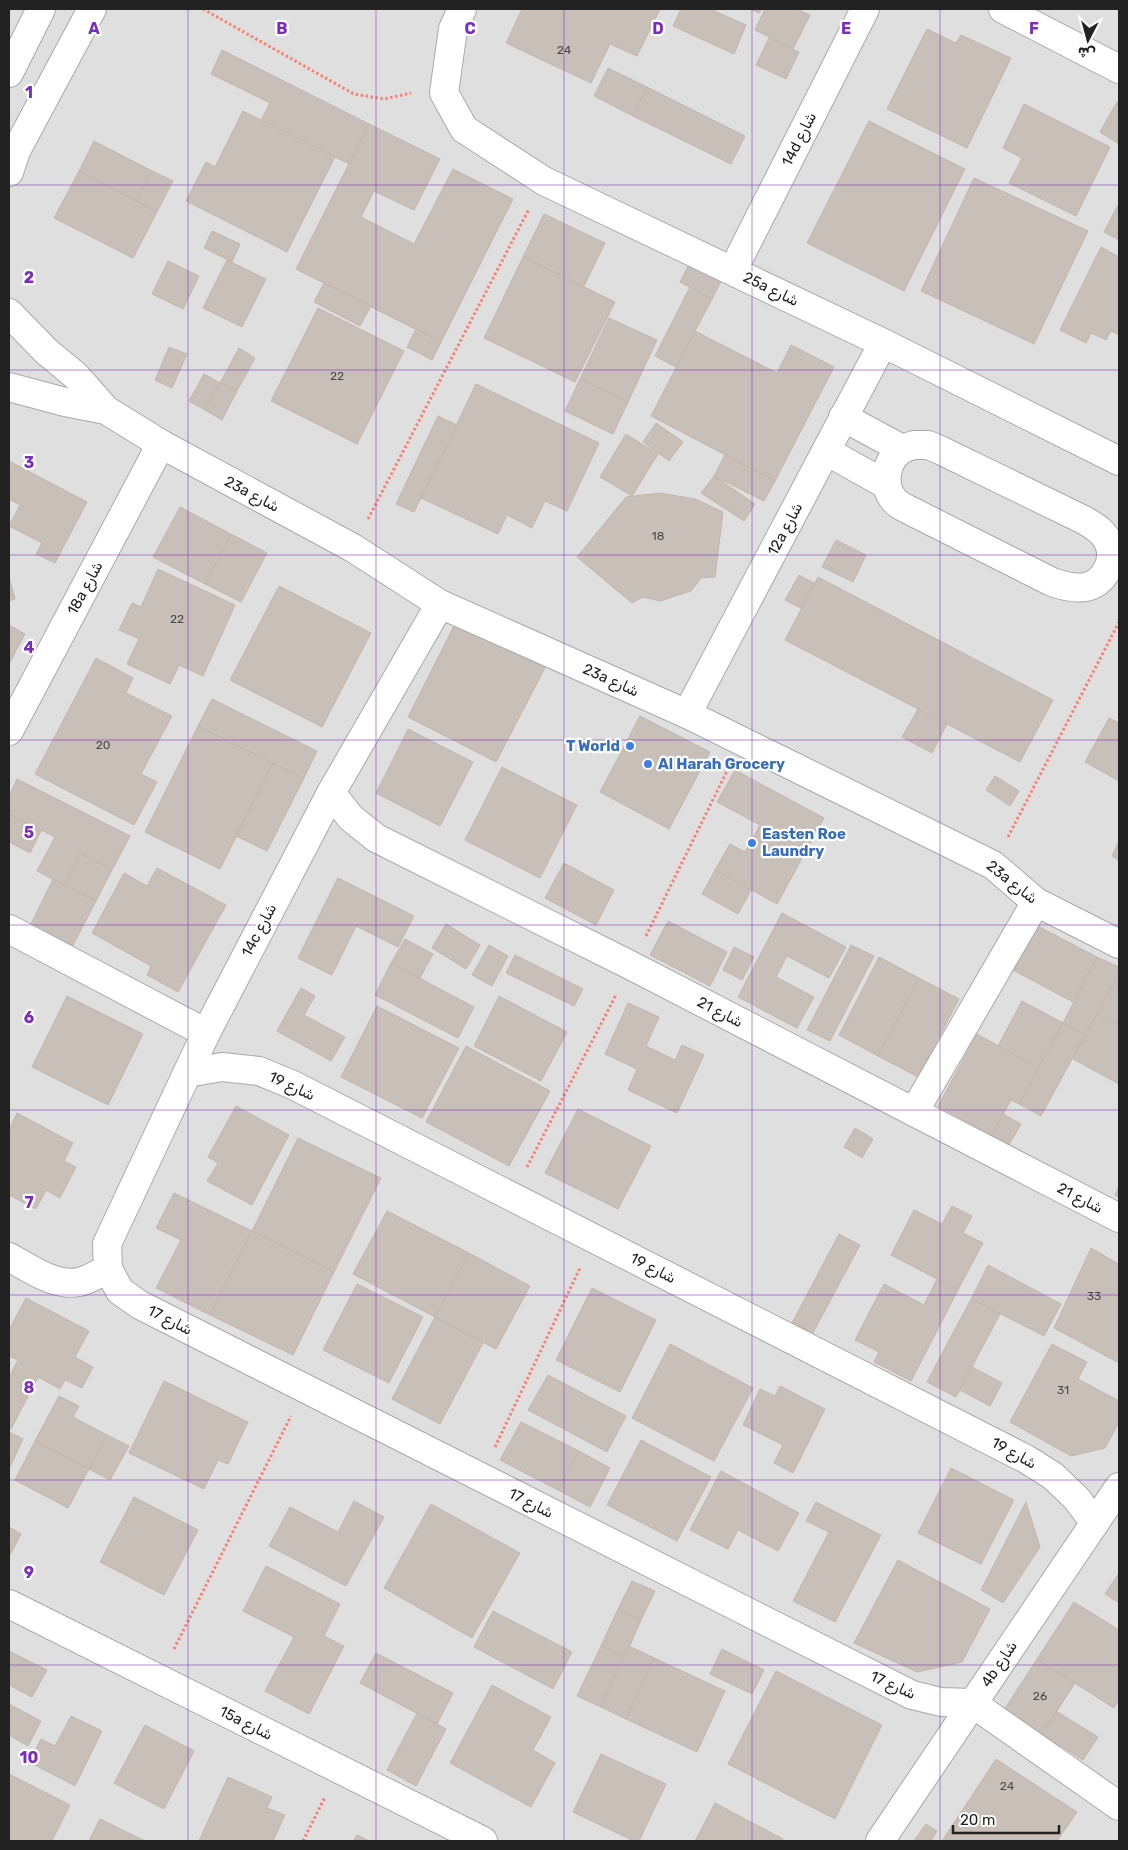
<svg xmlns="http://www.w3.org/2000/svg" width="1128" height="1850" font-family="Rubik,Vazirmatn,sans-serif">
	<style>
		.residential { fill: #e0dfdf }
		.building { fill: #c7bfb8; stroke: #c4b6ab }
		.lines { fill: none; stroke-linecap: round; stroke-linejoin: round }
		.minor-casing { stroke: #a9a9a9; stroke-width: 30 }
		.path { stroke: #fa8072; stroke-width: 3; stroke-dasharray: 2.5 2.5; stroke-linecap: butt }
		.minor { stroke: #fff; stroke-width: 28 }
		.grid { fill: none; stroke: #7b2cbf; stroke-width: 1; stroke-opacity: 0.55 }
		.shop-dot { fill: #3f7fe0; stroke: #fff; stroke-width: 2 }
		.labels { text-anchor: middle; stroke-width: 4.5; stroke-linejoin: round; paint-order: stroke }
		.number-label { font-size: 12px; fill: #4b4948 }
		.street-label { font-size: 15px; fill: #222; stroke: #fff }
		.shop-label { font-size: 15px; font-weight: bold; fill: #366cbe; stroke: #fff; text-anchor: start }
		.grid-label { font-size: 16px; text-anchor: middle; font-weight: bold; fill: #7b2cbf; stroke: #fff; stroke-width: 4.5; stroke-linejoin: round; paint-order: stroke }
	</style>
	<rect width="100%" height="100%" fill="#f2efe9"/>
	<!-- residential -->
	<rect class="residential" x="9" y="9" width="1110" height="1832"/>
	<!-- building -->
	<g class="building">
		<path d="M522 9H660L637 56 610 44 591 83 506 43Z"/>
		<path d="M681 9H710L746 25 734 54 673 26Z"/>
		<path d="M750 9H762L759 13Z"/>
		<path d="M765 9H797L810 15 793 49 755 30Z"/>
		<path d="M927 29 956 43 961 35 1011 58 967 148 887 109Z"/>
		<path d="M769 38 799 52 786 79 756 65Z"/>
		<path d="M222 50 369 124 349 164 261 120 270 103 211 74Z"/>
		<path d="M608 68 647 87 633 116 594 96Z"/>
		<path d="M647 87 745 136 731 164 633 116Z"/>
		<path d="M1117 102 1119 103V144L1100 132Z"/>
		<path d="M1024 104 1110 147 1076 216 1009 183 1022 158 1003 148Z"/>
		<path d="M243 111 335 157 287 252 186 201 206 162 215 167Z"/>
		<path d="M869 121 965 169 904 291 807 243Z"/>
		<path d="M369 124 440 159 414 210 374 191 361 217 414 244 453 169 513 199 441 342 296 269Z"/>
		<path d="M94 141 152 171 137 201 79 171Z"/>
		<path d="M79 171 157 212 133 258 54 218Z"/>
		<path d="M152 171 173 181 157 212 137 201Z"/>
		<path d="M974 178 1088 231 1034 344 921 291Z"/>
		<path d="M1119 203V240L1104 232Z"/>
		<path d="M544 214 605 243 584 286 523 257Z"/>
		<path d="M212 231 240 244 232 262 204 248Z"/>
		<path d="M1101 247 1119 257V335L1111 331 1106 340 1091 333 1086 343 1060 330Z"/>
		<path d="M695 253 727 270 712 299 680 282Z"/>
		<path d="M523 257 615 302 575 382 484 338Z"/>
		<path d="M227 260 266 279 242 327 203 308Z"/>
		<path d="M168 261 199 276 183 309 152 294Z"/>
		<path d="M324 283 371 306 360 326 314 302Z"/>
		<path d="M690 287 712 299 676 367 655 356Z"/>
		<path d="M318 308 404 351 357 444 271 401Z"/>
		<path d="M609 318 657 340 628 402 580 379Z"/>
		<path d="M416 329 441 342 432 360 407 347Z"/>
		<path d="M695 331 777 373 791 345 834 367 775 481 651 416Z"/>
		<path d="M169 347 187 354 172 388 155 380Z"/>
		<path d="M239 348 255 358 237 391 220 383Z"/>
		<path d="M204 374 220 383 205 410 189 401Z"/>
		<path d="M580 379 628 402 613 434 565 411Z"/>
		<path d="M220 383 237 391 222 420 205 410Z"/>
		<path d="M476 384 599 443 567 511 545 501 532 528 507 515 498 534 421 498Z"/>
		<path d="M438 416 457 425 414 512 396 504Z"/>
		<path d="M656 423 683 442 669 461 643 442Z"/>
		<path d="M626 434 658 454 632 496 600 477Z"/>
		<path d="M725 455 775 481 764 501 714 476Z"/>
		<path d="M9 461 87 502 55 563 36 554 42 543 9 526 20 505 9 499Z"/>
		<path d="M714 476 755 504 744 521 701 493Z"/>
		<path d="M660 493 695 499 723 512 715 577 701 578 691 591 660 601 643 597 632 603 577 557 626 497Z"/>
		<path d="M180 507 231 534 205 584 153 557Z"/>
		<path d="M231 534 267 553 241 602 205 584Z"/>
		<path d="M836 540 866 555 853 582 822 567Z"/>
		<path d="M158 569 235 605 203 676 179 665 170 684 127 664 139 639 119 630 132 603 141 607Z"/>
		<path d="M799 575 814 583 801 608 785 600Z"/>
		<path d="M9 577 15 599 9 601Z"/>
		<path d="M818 577 1053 700 1020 762 785 640Z"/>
		<path d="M279 586 371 633 322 727 230 680Z"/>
		<path d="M458 618 547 664 496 762 408 717Z"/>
		<path d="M9 625 25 634 9 664Z"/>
		<path d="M96 658 133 678 126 693 172 716 141 774 157 782 134 825 35 774Z"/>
		<path d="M212 699 317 751 304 778 198 726Z"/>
		<path d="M918 709 947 724 932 753 902 737Z"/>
		<path d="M640 716 710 752 669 829 600 792Z"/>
		<path d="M1109 718 1119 723V781L1085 762Z"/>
		<path d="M198 726 273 763 220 869 145 832Z"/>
		<path d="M408 729 473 762 440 826 376 793Z"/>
		<path d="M273 763 304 778 267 851 236 836Z"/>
		<path d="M502 767 577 805 540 878 465 840Z"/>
		<path d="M735 770 824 818 777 904 715 870 730 844 745 852 760 825 717 802Z"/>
		<path d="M995 776 1019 791 1010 806 986 790Z"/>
		<path d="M17 779 130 836 112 870 80 853 64 885 37 871 55 837 9 814V797Z"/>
		<path d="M9 814 41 831 30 853 9 842Z"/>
		<path d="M1119 841V860L1112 856Z"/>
		<path d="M80 853 112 870 96 901 64 885Z"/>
		<path d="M564 863 614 890 596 925 545 898Z"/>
		<path d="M157 868 226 905 178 992 147 975 151 966 92 933 124 873 147 886Z"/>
		<path d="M715 870 751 890 738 914 702 894Z"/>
		<path d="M338 878 414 916 398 947 356 926 332 975 298 958Z"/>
		<path d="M53 879 96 901 72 947 30 926Z"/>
		<path d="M782 913 846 947 829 978 787 956 776 977 814 997 797 1028 738 997Z"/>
		<path d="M668 921 727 952 710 986 650 955Z"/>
		<path d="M1032 923 1097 957 1073 1002 1009 968Z"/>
		<path d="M446 924 480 945 466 969 432 948Z"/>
		<path d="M405 939 433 954 420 978 391 963Z"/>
		<path d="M489 945 508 956 492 986 472 975Z"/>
		<path d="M851 945 874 956 830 1041 807 1030Z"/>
		<path d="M734 947 754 957 742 980 723 970Z"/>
		<path d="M515 955 583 989 574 1006 506 973Z"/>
		<path d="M879 957 919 978 878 1056 839 1035Z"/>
		<path d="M1097 957 1119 967V974L1085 1035 1063 1023Z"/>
		<path d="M391 963 474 1007 458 1038 375 995Z"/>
		<path d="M1119 974V1025L1097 1014Z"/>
		<path d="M919 978 959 999 918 1077 878 1056Z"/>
		<path d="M301 988 315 996 304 1015 345 1037 331 1061 277 1031Z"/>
		<path d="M67 996 143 1034 108 1105 32 1067Z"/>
		<path d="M499 996 567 1032 541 1081 474 1046Z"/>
		<path d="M1022 1001 1063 1023 1039 1068 998 1046Z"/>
		<path d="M628 1003 659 1017 646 1046 675 1060 682 1045 704 1055 677 1113 628 1090 637 1069 605 1054Z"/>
		<path d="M377 1006 459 1048 422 1118 341 1077Z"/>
		<path d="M1097 1014 1119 1025V1084L1073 1059Z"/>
		<path d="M1063 1023 1085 1035 1041 1116 1019 1104Z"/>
		<path d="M977 1034 1039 1068 1019 1104 1011 1100 992 1135 938 1106Z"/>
		<path d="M466 1046 550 1091 509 1166 426 1122Z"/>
		<path d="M236 1106 289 1135 252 1205 207 1181 218 1163 208 1157Z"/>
		<path d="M578 1109 651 1146 618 1209 545 1173Z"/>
		<path d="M17 1113 73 1143 64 1161 76 1167 60 1198 46 1190 36 1209 9 1195V1130Z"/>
		<path d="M1003 1114 1021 1124 1009 1145 992 1135Z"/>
		<path d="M855 1128 873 1139 862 1158 844 1147Z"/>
		<path d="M298 1138 381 1178 334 1272 252 1231Z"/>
		<path d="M1119 1186V1197L1115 1195Z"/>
		<path d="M174 1193 252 1231 210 1315 156 1288 181 1240 156 1228Z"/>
		<path d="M952 1206 972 1216 963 1233 983 1243 958 1290 891 1255 914 1210 942 1224Z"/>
		<path d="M387 1211 469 1253 435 1317 353 1274Z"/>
		<path d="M252 1231 334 1272 293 1355 210 1315Z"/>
		<path d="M839 1234 860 1245 813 1333 792 1323Z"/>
		<path d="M1091 1248 1119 1264V1363L1054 1328Z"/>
		<path d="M469 1253 530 1286 496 1349 435 1317Z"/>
		<path d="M988 1265 1061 1304 1044 1336 971 1299Z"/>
		<path d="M937 1279 958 1290 911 1381 874 1362 879 1352 855 1340 884 1284 924 1305Z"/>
		<path d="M357 1284 423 1317 389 1383 323 1350Z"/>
		<path d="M592 1288 656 1320 620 1392 556 1360Z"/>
		<path d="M26 1298 89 1331 75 1357 93 1367 82 1388 65 1380 60 1389 38 1377 11 1429 9 1428V1377L18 1360 9 1356V1330Z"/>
		<path d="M971 1299 1000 1314 956 1397 927 1382Z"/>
		<path d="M435 1317 483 1343 440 1424 392 1399Z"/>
		<path d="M670 1344 753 1388 714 1461 632 1418Z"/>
		<path d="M1052 1344 1087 1362 1078 1379 1119 1401V1422L1105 1448 1071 1456 1010 1422Z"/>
		<path d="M972 1367 1002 1383 990 1406 960 1390Z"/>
		<path d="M548 1375 626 1416 607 1452 528 1410Z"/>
		<path d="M164 1381 248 1422 228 1464 218 1460 204 1489 129 1453Z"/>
		<path d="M780 1386 825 1409 793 1473 774 1463 783 1445 743 1425 760 1389 775 1396Z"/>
		<path d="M59 1396 79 1406 73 1417 107 1435 89 1469 35 1441Z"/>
		<path d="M521 1422 579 1451 558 1490 500 1460Z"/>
		<path d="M9 1432 23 1439 9 1469Z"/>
		<path d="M107 1435 129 1446 110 1480 89 1469Z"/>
		<path d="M641 1440 711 1477 677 1541 607 1505Z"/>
		<path d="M35 1441 89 1469 68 1508 15 1480Z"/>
		<path d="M579 1451 610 1468 590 1507 558 1490Z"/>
		<path d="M951 1468 1014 1500 981 1564 918 1533Z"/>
		<path d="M721 1471 799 1513 778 1551 738 1530 728 1549 690 1530Z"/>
		<path d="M134 1497 198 1530 164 1595 100 1562Z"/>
		<path d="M354 1501 384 1517 346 1586 269 1546 290 1507 338 1532Z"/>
		<path d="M816 1502 881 1535 835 1622 793 1601 829 1532 806 1521Z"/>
		<path d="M1026 1502 1040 1547 1003 1603 981 1590Z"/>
		<path d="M431 1504 520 1553 472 1638 384 1588Z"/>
		<path d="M9 1527 21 1534 9 1557Z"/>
		<path d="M898 1560 990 1609 962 1662 917 1672 854 1643Z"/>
		<path d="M266 1566 340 1604 324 1636 344 1646 309 1714 265 1691 294 1637 243 1611Z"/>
		<path d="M1119 1573V1603L1105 1594Z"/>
		<path d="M632 1581 655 1591 641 1620 618 1609Z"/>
		<path d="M1074 1602 1119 1630V1700L1114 1708 1037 1659Z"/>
		<path d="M618 1609 641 1620 625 1657 601 1646Z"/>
		<path d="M493 1611 572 1652 553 1689 474 1647Z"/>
		<path d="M601 1646 625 1657 601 1707 577 1696Z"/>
		<path d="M629 1646 654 1658 626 1719 601 1707Z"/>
		<path d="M722 1649 764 1670 752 1694 710 1674Z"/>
		<path d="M9 1651 47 1670 32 1697 9 1685Z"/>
		<path d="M376 1653 453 1693 437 1724 360 1683Z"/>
		<path d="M654 1658 725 1691 697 1752 626 1719Z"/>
		<path d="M1037 1659 1075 1683 1042 1734 1004 1710Z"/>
		<path d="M776 1671 882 1725 835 1819 728 1764Z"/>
		<path d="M492 1685 551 1717 533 1750 555 1763 531 1807 450 1763Z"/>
		<path d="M9 1704 41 1721 28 1746 9 1735Z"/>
		<path d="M1056 1711 1098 1737 1083 1760 1042 1734Z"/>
		<path d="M417 1713 446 1729 416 1786 387 1770Z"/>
		<path d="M71 1716 102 1731 75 1786 29 1762 41 1739 55 1746Z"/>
		<path d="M145 1725 194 1751 164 1809 114 1783Z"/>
		<path d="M601 1754 666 1784 639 1841H634L573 1812Z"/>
		<path d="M996 1759 1077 1812 1057 1841H942Z"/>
		<path d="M9 1774 70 1805 52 1841H9Z"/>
		<path d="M228 1777 272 1797 267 1808 285 1815 273 1841H199Z"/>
		<path d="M715 1803 783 1839 782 1841H695Z"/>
		<path d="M100 1819 145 1841H89Z"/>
		<path d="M926 1824 937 1831 931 1841H914Z"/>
		<path d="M357 1835 369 1841H353Z"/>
	</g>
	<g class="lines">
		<defs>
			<g id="minor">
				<path d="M462 9 453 29 444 93 464 129 544 181 883 343 1119 461"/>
				<path d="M1003 9 1119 69"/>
				<path d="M9 73 41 9"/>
				<path d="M9 172 16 151 92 9"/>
				<path d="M733 270 865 9"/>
				<path d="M9 313 46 351 76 376 106 410 161 444 353 548 440 604 687 714 993 865 1036 902 1119 944"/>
				<path d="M9 387 65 402 106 410"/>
				<path d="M843 417 902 449"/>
				<path d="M914 445H928L940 450 1084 520C1094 526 1105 532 1109 544 1116 561 1104 583 1086 587 1074 589 1063 586 1052 582L907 509C903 507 897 504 894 500 881 485 886 458 903 449 907 447 911 446 914 445Z"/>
				<path d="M826 451 887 485"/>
				<path d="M440 604 331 793 206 1033 107 1244 108 1269 120 1291 140 1305 912 1695 941 1702 972 1703 1119 1806"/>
				<path d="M687 714 883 343"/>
				<path d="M9 731 161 444"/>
				<path d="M331 793 351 818 376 838 632 966 1119 1218"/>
				<path d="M9 929 206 1033"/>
				<path d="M187 1073 222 1067 259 1071 293 1085 1026 1459 1053 1476 1076 1498 1095 1523"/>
				<path d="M914 1112 1036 902"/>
				<path d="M9 1257C29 1268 55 1287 79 1282 89 1280 99 1273 108 1269"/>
				<path d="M9 1604 483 1841"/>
				<path d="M880 1841 1119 1487"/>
			</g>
		</defs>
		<!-- minor casing -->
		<use href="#minor" class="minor-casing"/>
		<!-- path -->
		<g class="path">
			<path d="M203 9 354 94 384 99 411 93"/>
			<path d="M368 519 529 209"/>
			<path d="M1008 837 1119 622"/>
			<path d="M646 936 728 769"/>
			<path d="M527 1167 616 995"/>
			<path d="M495 1447 580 1268"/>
			<path d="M174 1649 291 1416"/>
			<path d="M303 1841 325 1797"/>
		</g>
		<!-- minor -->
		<use href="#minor" class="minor"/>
	</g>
	<!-- grid -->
	<path class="grid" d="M188 9V1841M376 9V1841M564 9V1841M752 9V1841M940 9V1841M9 185H1119M9 370H1119M9 555H1119M9 740H1119M9 925H1119M9 1110H1119M9 1295H1119M9 1480H1119M9 1665H1119"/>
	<!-- markers -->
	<g class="shop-dot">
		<circle cx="630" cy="746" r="5"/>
		<circle cx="648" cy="764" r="5"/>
		<circle cx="752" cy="843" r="5"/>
	</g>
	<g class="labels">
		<!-- number labels -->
		<g class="number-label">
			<text x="564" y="54">24</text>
			<text x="337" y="380">22</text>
			<text x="658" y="540">18</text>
			<text x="177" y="623">22</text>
			<text x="103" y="749">20</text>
			<text x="1094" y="1300">33</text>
			<text x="1063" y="1394">31</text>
			<text x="1040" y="1700">26</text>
			<text x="1007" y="1790">24</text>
		</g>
		<!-- street labels -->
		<g class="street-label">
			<text transform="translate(799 139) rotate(-63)" y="5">14d شارع</text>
			<text transform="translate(771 289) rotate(26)" y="5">25a شارع</text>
			<text transform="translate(252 494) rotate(28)" y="5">23a شارع</text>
			<text transform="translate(785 529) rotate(-62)" y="5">12a شارع</text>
			<text transform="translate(85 588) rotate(-62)" y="5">18a شارع</text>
			<text transform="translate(611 680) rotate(24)" y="5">23a شارع</text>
			<text transform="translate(1012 882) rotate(38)" y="5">23a شارع</text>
			<text transform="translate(259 930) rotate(-62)" y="5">14c شارع</text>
			<text transform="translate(720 1012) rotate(27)" y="5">شارع 21</text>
			<text transform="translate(292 1086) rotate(25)" y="5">شارع 19</text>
			<text transform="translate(1080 1198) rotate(27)" y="5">شارع 21</text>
			<text transform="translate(653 1268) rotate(27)" y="5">شارع 19</text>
			<text transform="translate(170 1320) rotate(27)" y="5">شارع 17</text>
			<text transform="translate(1014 1453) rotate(29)" y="5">شارع 19</text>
			<text transform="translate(531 1503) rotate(27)" y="5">شارع 17</text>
			<text transform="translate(999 1664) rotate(-56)" y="5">4b شارع</text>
			<text transform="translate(893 1685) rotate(24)" y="5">شارع 17</text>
			<text transform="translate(246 1723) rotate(27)" y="5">15a شارع</text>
		</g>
		<!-- shop labels -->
		<g class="shop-label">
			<text x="620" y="751" text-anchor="end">T World</text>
			<text x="658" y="769">Al Harah Grocery</text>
			<text x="762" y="839">Easten Roe<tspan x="762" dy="17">Laundry</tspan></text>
		</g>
	</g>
	<g class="grid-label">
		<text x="94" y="34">A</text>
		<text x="282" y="34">B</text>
		<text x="470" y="34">C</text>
		<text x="658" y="34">D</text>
		<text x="846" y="34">E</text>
		<text x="1034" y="34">F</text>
		<text x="29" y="98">1</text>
		<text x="29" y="283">2</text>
		<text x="29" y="468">3</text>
		<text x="29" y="653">4</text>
		<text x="29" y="838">5</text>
		<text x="29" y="1023">6</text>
		<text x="29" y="1208">7</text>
		<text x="29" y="1393">8</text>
		<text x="29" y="1578">9</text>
		<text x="29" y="1763">10</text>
	</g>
	<!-- border -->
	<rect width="1128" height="1850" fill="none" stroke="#222222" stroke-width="20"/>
	<!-- north arrow -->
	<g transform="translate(1088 40) rotate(186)" stroke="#ffffff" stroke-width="4" paint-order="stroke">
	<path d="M0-4L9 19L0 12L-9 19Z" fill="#222222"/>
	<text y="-8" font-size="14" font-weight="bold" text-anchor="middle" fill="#222222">ش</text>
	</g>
	<!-- scale -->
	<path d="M953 1825v8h106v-8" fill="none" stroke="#222222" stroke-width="2.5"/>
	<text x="960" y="1825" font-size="15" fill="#222222" stroke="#ffffff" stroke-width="4" paint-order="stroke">20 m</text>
</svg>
